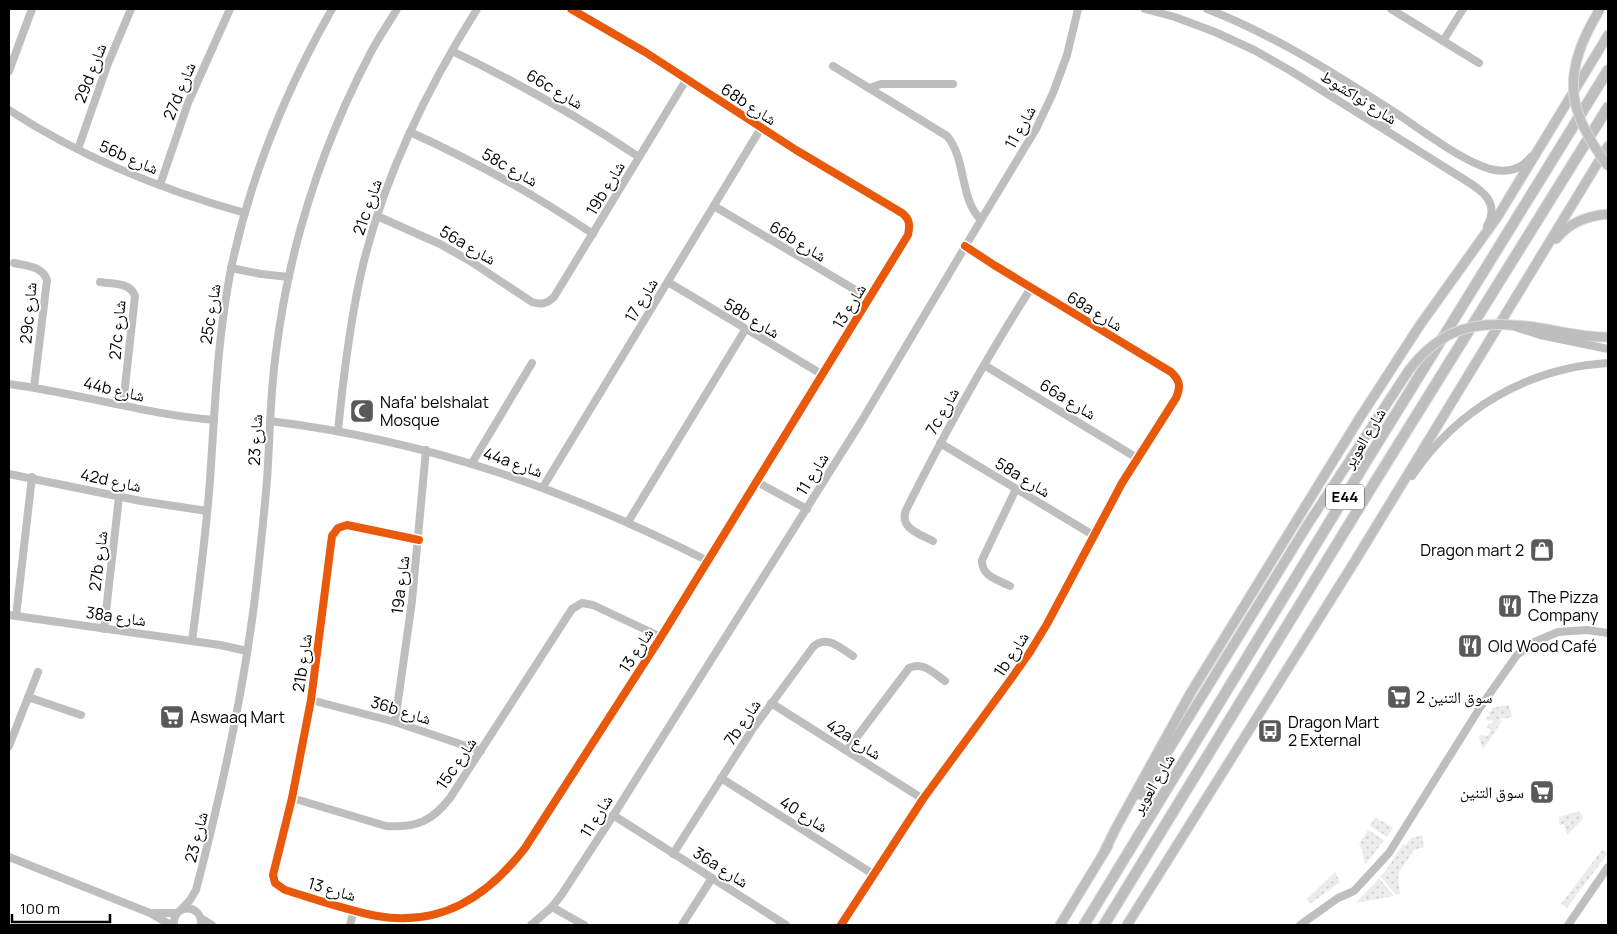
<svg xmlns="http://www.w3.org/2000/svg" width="1617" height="934" font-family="Manrope,'Noto Naskh Arabic',sans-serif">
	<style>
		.grass { fill: url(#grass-dots) }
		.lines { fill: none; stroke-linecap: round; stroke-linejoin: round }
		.major-casing { stroke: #dbdbdb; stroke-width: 11 }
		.highway-casing { stroke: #dbdbdb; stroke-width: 12 }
		.minor { stroke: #bebebe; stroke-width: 8 }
		.major { stroke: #bebebe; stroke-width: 9 }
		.highway { stroke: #bebebe; stroke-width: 10 }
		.major-bridge-casing { stroke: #dbdbdb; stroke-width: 11; stroke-linecap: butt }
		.major-bridge { stroke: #bebebe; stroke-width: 9 }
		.cycleway-casing { stroke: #fff; stroke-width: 11 }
		.cycleway { stroke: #e8590c; stroke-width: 8 }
		.labels { text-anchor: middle; stroke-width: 4; stroke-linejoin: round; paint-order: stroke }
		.shield { fill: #fff; stroke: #4c4c4c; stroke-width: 1 }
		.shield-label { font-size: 15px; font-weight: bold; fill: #000 }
		.street-label { font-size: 16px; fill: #000; stroke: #fff }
		.poi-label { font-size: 16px; fill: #000; stroke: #fff; text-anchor: start }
	</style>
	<defs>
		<pattern id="grass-dots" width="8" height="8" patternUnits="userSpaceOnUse" patternTransform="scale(1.25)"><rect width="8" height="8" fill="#ececec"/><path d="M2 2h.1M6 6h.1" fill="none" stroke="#c9c9c9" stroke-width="1.8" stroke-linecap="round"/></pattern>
	</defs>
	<rect width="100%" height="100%" fill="#fff"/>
	<!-- grass -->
	<g class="grass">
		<path d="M1509 705 1512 717 1500 719 1502 721 1484 748H1482L1479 737 1480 735 1487 736 1491 730 1487 727 1488 724 1494 723 1491 720 1488 721 1486 718 1490 716 1489 712 1492 711V708Z"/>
		<path d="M1580 811 1583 819 1567 835 1564 824 1560 825 1559 817Z"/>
		<path d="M1375 817 1393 828 1387 837 1370 826Z"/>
		<path d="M1368 830 1384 840 1366 864 1364 863 1363 852 1359 844Z"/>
		<path d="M1422 835 1424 847 1414 850 1399 872 1398 875 1400 894 1396 895 1380 876 1385 872 1403 844 1406 845 1411 838Z"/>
		<path d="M1602 850 1608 853 1567 908 1561 904Z"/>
		<path d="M1335 872 1340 882 1310 904 1307 899Z"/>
		<path d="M1379 878 1394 896 1356 903Z"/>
	</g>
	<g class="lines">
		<defs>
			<g id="major">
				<path d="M1592 23 1600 9"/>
				<path d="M1556 239C1570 222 1587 216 1608 214"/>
				<path d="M1510 325C1543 325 1575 338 1608 337"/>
				<path d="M1141 795 1308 524 1409 370"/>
				<path d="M1105 850 1117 826 1190 694 1359 419 1420 325 1498 216 1608 35"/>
				<path d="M1060 925 1108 846"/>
				<path d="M1127 925 1355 561 1608 146"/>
			</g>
			<g id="highway">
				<path d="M1084 925 1366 462 1608 70"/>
				<path d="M1104 925 1373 485 1608 107"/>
			</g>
		</defs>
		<!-- major casing -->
		<use href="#major" class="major-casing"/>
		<!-- highway casing -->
		<use href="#highway" class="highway-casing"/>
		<!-- minor -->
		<g class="minor">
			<path d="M1145 9 1175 17 1215 32 1254 50 1291 71 1465 180C1483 191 1500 203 1487 226"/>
			<path d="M1207 9C1272 34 1334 73 1393 111 1420 129 1460 160 1490 169 1506 173 1521 170 1531 157"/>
			<path d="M1391 9 1479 63"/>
			<path d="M1443 41 1463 9"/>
			<path d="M452 51C517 82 579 117 639 157"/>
			<path d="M833 66 947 136C967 160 959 198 981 220"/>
			<path d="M9 71 32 9"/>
			<path d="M869 88 881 84H953"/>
			<path d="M9 110C81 157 162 190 245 213"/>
			<path d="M1379 125 1386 126C1393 122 1394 115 1389 109"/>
			<path d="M410 132C474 161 534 194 593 234"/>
			<path d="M78 149 107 66 131 9"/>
			<path d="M160 185 188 103 230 9"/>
			<path d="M714 206 869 298"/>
			<path d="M377 216 440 244 470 261 532 302C541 305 547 304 554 297L686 80"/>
			<path d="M14 263C27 266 42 266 47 280L34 387"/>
			<path d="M231 268 261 274 289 277"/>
			<path d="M100 282C113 284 130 282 135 296L123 405"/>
			<path d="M668 282 823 375"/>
			<path d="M1515 327 1540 335 1608 349"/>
			<path d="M984 365 1137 458"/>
			<path d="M9 384C78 393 144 414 214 420"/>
			<path d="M270 421C430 441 565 489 708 561"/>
			<path d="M338 431C343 380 349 329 360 278 381 182 425 92 477 9"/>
			<path d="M940 443 1093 535"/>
			<path d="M472 463 532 363"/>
			<path d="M9 474 141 501 207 511"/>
			<path d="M1412 476C1457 409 1528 368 1608 363"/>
			<path d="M757 482 807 509"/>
			<path d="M543 487 761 128"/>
			<path d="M628 522 745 330"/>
			<path d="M419 540 347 525 338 528 332 536 311 700 292 798 273 875 275 883 285 890C315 899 346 910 377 916 441 927 487 897 525 848L661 637 908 235C910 225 910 219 902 213L796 150 645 52 571 9"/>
			<path d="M933 541C919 534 899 528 906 510 944 434 985 360 1031 288"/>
			<path d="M1010 586C998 580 981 576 982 560L1016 489"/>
			<path d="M9 615 220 645 247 651"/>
			<path d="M16 616 32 477"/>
			<path d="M104 629 119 497"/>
			<path d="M192 641C199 588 206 534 210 480 215 408 217 340 231 269 250 177 286 90 332 9"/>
			<path d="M28 697 81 715"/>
			<path d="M311 700 395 722 481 751"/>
			<path d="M771 703 923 799"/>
			<path d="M395 722 412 601 426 450"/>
			<path d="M9 746 38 672"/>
			<path d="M847 750 909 668C922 661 934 673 945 681"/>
			<path d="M721 778 873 874"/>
			<path d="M292 798 386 826C417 828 432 821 450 798L572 609 582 603 593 605 661 637"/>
			<path d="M613 815 786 925"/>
			<path d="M673 854 752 730 813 647C827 634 840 648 853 656"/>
			<path d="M9 857 150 913 171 925"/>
			<path d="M552 907 584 925"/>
			<path d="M181 910 190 900 196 890C222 791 244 691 256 589 260 553 264 516 267 480 270 437 270 394 276 352 289 247 322 145 371 52 379 37 389 23 397 9"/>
			<path d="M154 913H177"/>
			<path d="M201 918 212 925"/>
			<path d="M174 925C172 903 203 903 201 925"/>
			<path d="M350 925 354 910"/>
			<path d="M531 925 552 907 562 894 611 819 861 422 981 220 1036 129 1053 93 1067 55 1078 9"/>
			<path d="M682 925 712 878"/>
			<path d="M841 925 923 799 1011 679 1030 652 1047 624 1122 483 1176 398C1181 387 1180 380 1171 372L994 265 965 246"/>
			<path d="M1300 925 1338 898 1354 891 1389 853 1481 706 1517 655 1532 643 1558 632 1587 630 1608 633"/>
			<path d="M1568 925 1608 867"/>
		</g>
		<!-- major -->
		<use href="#major" class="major"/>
		<!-- highway -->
		<use href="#highway" class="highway"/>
		<defs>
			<g id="major-bridge">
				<path d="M1592 23C1561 80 1570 115 1608 166"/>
				<path d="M1409 370C1436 335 1465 322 1510 325"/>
			</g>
		</defs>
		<!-- major-bridge casing -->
		<use href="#major-bridge" class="major-bridge-casing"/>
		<!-- major-bridge -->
		<use href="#major-bridge" class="major-bridge"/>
		<defs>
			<g id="cycleway">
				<path d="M419 540 347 525 338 528 332 536 311 700 292 798 273 875 275 883 285 890C315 899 346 910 377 916 441 927 487 897 525 848L661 637 908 235C910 225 910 219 902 213L796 150 645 52 571 9"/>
				<path d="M841 925 923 799 1011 679 1030 652 1047 624 1122 483 1176 398C1181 387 1180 380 1171 372L994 265 965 246"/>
			</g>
		</defs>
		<!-- cycleway casing -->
		<use href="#cycleway" class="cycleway-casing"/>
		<!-- cycleway -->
		<use href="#cycleway" class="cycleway"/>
	</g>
	<!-- icons -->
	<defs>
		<symbol id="mosque-square" viewBox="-11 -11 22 22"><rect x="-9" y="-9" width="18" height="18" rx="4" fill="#595959" stroke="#fff"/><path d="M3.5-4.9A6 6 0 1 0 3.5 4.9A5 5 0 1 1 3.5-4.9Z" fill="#fff"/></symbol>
		<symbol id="shop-square" viewBox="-11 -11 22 22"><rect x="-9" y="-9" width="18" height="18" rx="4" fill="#595959" stroke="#fff"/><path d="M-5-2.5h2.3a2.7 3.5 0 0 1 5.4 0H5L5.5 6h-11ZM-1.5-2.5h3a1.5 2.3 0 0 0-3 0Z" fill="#fff"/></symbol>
		<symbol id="restaurant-square" viewBox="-11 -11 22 22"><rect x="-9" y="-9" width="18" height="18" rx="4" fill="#595959" stroke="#fff"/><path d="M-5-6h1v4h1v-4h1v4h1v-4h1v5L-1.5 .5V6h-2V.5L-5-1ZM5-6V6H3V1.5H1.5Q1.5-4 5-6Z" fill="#fff"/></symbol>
		<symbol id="supermarket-square" viewBox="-11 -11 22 22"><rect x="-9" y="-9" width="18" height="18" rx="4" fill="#595959" stroke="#fff"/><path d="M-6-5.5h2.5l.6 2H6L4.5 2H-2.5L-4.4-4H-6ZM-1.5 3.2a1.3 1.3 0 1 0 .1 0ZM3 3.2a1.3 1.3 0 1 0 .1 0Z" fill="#fff"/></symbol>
		<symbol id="bus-square" viewBox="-11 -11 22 22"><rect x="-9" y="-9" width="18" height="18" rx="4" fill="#595959" stroke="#fff"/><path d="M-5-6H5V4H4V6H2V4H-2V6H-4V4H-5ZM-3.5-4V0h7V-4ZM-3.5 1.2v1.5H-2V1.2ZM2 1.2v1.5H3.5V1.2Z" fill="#fff"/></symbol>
	</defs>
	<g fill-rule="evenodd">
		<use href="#mosque-square" x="348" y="397" width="28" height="28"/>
		<use href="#shop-square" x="1528" y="536" width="28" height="28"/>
		<use href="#restaurant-square" x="1496" y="592" width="28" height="28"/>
		<use href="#restaurant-square" x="1456" y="632" width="28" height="28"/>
		<use href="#supermarket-square" x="1385" y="683" width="28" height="28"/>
		<use href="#supermarket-square" x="158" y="703" width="28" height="28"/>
		<use href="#bus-square" x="1256" y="717" width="28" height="28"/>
		<use href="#supermarket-square" x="1528" y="778" width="28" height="28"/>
	</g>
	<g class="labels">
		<!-- shield labels -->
		<rect class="shield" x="1326" y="484.5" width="38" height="25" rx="4"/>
		<g class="shield-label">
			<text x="1345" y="502">E44</text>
		</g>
		<!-- street labels -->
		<g class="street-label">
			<text transform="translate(90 73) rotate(-69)" y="6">29d شارع</text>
			<text transform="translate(555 89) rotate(30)" y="6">66c شارع</text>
			<text transform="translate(179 91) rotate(-68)" y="6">27d شارع</text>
			<text transform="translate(1359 97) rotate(32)" y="6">شارع نواكشوط</text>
			<text transform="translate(749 104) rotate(33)" y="6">68b شارع</text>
			<text transform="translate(1020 127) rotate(-61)" y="6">شارع 11</text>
			<text transform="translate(129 157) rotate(23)" y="6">56b شارع</text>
			<text transform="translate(510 167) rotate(29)" y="6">58c شارع</text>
			<text transform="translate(605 188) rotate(-59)" y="6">19b شارع</text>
			<text transform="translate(367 207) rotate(-71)" y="6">21c شارع</text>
			<text transform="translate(798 241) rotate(31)" y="6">66b شارع</text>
			<text transform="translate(468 245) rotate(30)" y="6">56a شارع</text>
			<text transform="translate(641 300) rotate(-59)" y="6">شارع 17</text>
			<text transform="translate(849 306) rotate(-59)" y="6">شارع 13</text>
			<text transform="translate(1095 311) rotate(31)" y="6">68a شارع</text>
			<text transform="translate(28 313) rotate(-85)" y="6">29c شارع</text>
			<text transform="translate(210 314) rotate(-81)" y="6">25c شارع</text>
			<text transform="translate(752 318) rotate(31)" y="6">58b شارع</text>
			<text transform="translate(117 330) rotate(-85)" y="6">27c شارع</text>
			<text transform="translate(114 389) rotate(13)" y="6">44b شارع</text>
			<text transform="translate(1068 399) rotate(31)" y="6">66a شارع</text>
			<text transform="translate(942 411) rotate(-61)" y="6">7c شارع</text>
			<text transform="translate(1364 438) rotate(-59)" y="6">شارع العوير</text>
			<text transform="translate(255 440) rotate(-87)" y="6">شارع 23</text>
			<text transform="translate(513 462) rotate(19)" y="6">44a شارع</text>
			<text transform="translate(812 474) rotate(-58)" y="6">شارع 11</text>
			<text transform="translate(1023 477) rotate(31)" y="6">58a شارع</text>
			<text transform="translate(111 480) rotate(12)" y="6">42d شارع</text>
			<text transform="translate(98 561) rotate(-83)" y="6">27b شارع</text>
			<text transform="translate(400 585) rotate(-83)" y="6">19a شارع</text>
			<text transform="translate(116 616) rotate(8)" y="6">38a شارع</text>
			<text transform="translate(636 650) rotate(-57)" y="6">شارع 13</text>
			<text transform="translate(1011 654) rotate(-57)" y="6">1b شارع</text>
			<text transform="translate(302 663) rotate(-82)" y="6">21b شارع</text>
			<text transform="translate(401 710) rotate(17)" y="6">36b شارع</text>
			<text transform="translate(742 722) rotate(-56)" y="6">7b شارع</text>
			<text transform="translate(854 739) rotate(32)" y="6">42a شارع</text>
			<text transform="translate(456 763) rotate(-56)" y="6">15c شارع</text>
			<text transform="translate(1153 784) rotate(-59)" y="6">شارع العوير</text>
			<text transform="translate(804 814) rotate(32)" y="6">شارع 40</text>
			<text transform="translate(596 816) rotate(-58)" y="6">شارع 11</text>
			<text transform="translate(196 837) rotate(-76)" y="6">شارع 23</text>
			<text transform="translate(721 867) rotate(32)" y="6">36a شارع</text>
			<text transform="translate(332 889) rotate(16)" y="6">شارع 13</text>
		</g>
		<!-- poi labels -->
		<g class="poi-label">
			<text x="380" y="408">Nafa' belshalat<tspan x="380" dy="18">Mosque</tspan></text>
			<text x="1524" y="556" text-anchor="end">Dragon mart 2</text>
			<text x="1528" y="603">The Pizza<tspan x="1528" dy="18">Company</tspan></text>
			<text x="1488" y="652">Old Wood Café</text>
			<text x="1416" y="703">سوق التنين 2</text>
			<text x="190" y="723">Aswaaq Mart</text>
			<text x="1288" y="728">Dragon Mart<tspan x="1288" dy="18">2 External</tspan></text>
			<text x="1524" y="798" text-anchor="end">سوق التنين</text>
		</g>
	</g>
	<!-- border -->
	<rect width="1617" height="934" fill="none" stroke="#000000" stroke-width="20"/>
	<!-- scale -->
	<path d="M12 914v8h98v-8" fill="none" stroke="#000000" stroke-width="2.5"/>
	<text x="20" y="914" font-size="15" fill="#000000" stroke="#ffffff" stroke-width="4" paint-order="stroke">100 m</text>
</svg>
